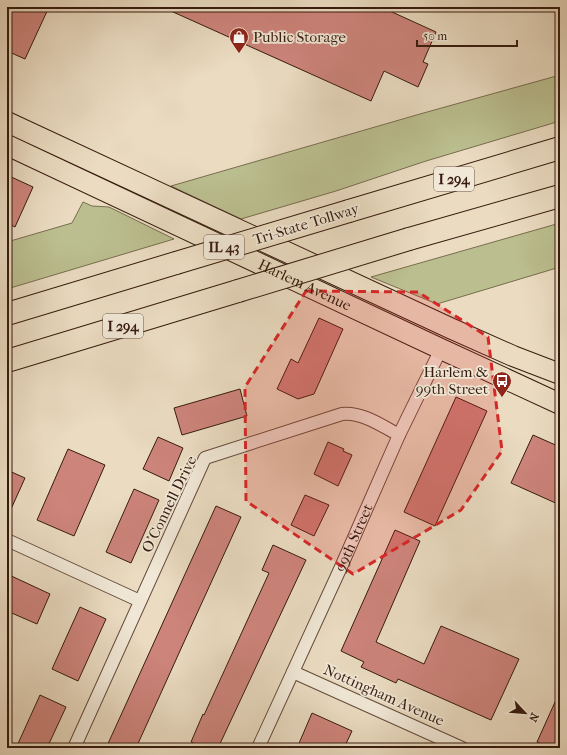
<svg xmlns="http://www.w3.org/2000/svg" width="567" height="755" font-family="'IM FELL French Canon',serif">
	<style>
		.green { fill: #bbbf90; stroke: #786d4f }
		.building { fill: #cd847b; stroke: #361b0e }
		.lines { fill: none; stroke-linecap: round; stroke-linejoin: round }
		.street-casing { stroke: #634b3b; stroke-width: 14 }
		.primary-casing { stroke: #361b0e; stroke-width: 22 }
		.highway-casing { stroke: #361b0e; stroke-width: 24 }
		.street { stroke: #f1e8d7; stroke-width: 12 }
		.primary { stroke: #eadbc1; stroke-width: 20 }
		.highway { stroke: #eadbc1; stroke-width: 22 }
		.highway-bridge-casing { stroke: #361b0e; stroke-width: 24; stroke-linecap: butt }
		.highway-bridge { stroke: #eadbc1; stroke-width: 22 }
		.marked { fill: #d62828; fill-opacity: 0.2; stroke: #d62828; stroke-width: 3; stroke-dasharray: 8 5; stroke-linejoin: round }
		.labels { text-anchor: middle; stroke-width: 3.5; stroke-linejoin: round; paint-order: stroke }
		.shield { fill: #f1e8d7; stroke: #6e584a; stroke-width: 1 }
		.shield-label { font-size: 14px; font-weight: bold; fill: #361b0e }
		.poi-label { font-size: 15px; fill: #361b0e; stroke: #f1e8d7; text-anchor: start }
		.street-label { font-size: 15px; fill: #361b0e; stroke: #f1e8d7 }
	</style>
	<rect width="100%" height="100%" fill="#eadbc1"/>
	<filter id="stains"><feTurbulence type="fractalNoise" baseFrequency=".005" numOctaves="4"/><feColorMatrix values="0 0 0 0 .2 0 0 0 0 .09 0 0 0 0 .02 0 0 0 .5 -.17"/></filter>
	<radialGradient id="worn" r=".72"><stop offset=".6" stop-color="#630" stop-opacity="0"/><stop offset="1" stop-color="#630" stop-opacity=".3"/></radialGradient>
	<!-- green -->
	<g class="green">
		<path d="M560 75V121L426 161 336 191 241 219 171 186 420 114Z"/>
		<path d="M83 202 92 206 109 207 174 239 7 289V242L72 223Z"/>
		<path d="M560 223V267L437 304 371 277Z"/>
	</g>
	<!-- building -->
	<g class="building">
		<path d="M7 7H49L25 59 7 51Z"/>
		<path d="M162 7H381L436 32 423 62 428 64 418 87 384 71 371 101Z"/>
		<path d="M7 175 33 187 15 227 7 223Z"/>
		<path d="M319 318 343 329 314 394 298 399 277 389 291 359 298 363Z"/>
		<path d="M240 389 247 416 182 435 174 408Z"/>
		<path d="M456 397 487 411 435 526 404 512Z"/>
		<path d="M533 435 560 447V505L511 483Z"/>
		<path d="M158 437 183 448 169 481 143 469Z"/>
		<path d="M328 442 344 449 343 451 352 455 338 486 314 474Z"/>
		<path d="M68 449 105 465 74 536 37 520Z"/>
		<path d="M7 470 25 478 7 518Z"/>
		<path d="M134 489 159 500 131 563 106 552Z"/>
		<path d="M305 495 329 505 314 536 291 525Z"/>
		<path d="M216 506 241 517 189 631 136 748H106Z"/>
		<path d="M395 530 420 541 376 642 424 664 441 626 519 659 491 720 398 679 396 683 361 667 364 662 341 651Z"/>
		<path d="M273 545 306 560 218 748H205L191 742 203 714 204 715 269 573 262 570Z"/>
		<path d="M7 574 50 594 37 624 7 611Z"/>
		<path d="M80 607 106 619 78 681 52 669Z"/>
		<path d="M560 691V748H550L537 742Z"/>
		<path d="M40 695 66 707 47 748H16Z"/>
		<path d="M312 713 352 731 344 748H297Z"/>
	</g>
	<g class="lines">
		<defs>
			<g id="street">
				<path d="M7 540 140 601"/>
				<path d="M293 672 462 748"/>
				<path d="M74 748 205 458 342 414C363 412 382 426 399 435"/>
				<path id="s1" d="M258 748 341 567 399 435 441 349"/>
			</g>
			<g id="primary">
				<path d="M7 122 450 328 513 356 560 374"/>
				<path id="s2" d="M7 145 441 349 560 404"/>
			</g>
			<g id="highway">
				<path d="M349 211 560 148"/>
				<path d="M409 239 560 196"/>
				<path d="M7 314 176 263"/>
				<path d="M7 361 238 291"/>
			</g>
		</defs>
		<!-- street casing -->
		<use href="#street" class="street-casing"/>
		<!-- primary casing -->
		<use href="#primary" class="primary-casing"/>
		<!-- highway casing -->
		<use href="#highway" class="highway-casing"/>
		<!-- street -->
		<use href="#street" class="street"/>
		<!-- primary -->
		<use href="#primary" class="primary"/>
		<!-- highway -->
		<use href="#highway" class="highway"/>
		<defs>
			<g id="highway-bridge">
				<path d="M176 263 349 211"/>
				<path d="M238 291 409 239"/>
			</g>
		</defs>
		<!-- highway-bridge casing -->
		<use href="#highway-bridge" class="highway-bridge-casing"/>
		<!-- highway-bridge -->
		<use href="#highway-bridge" class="highway-bridge"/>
	</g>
	<!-- marked area -->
	<path class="marked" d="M306 291 418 292 488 337 502 451 461 510 353 574 246 501 245 387Z"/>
	<!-- icons -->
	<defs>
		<symbol id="shop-pin" viewBox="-11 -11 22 30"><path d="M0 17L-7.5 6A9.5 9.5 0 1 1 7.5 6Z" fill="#8f2418" stroke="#f1e8d7"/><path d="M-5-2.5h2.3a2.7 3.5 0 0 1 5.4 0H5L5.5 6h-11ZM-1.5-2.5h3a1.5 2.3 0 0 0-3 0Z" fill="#fff"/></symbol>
		<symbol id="bus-pin" viewBox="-11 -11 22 30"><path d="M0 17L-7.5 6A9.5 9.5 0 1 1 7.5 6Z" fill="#8f2418" stroke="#f1e8d7"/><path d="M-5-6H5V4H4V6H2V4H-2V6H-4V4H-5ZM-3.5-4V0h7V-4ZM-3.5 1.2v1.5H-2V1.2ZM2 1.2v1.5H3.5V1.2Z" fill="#fff"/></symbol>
	</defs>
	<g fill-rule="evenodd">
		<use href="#shop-pin" x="228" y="26" width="22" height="30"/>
		<use href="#bus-pin" x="491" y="370" width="22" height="30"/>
	</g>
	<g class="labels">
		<!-- shield labels -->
		<g class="shield">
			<rect x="434" y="167" width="40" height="24" rx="3"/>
			<rect x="204" y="235" width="40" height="24" rx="3"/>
			<rect x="103" y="314" width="40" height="24" rx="3"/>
		</g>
		<g class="shield-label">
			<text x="454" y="184">I 294</text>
			<text x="224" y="252">IL 43</text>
			<text x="123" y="331">I 294</text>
		</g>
		<!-- poi labels -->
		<g class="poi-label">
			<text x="253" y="42">Public Storage</text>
			<text x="488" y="377" text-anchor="end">Harlem &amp;<tspan x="488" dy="17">99th Street</tspan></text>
		</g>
		<!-- street labels -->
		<g class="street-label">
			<text transform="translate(306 224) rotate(-17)" y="5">Tri-State Tollway</text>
			<text dy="5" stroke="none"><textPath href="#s2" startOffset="329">Harlem Avenue</textPath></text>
			<text transform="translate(169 504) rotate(-64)" y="5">O'Connell Drive</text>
			<text dy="5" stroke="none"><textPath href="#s1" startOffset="231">99th Street</textPath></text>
			<text transform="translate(384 695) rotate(24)" y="5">Nottingham Avenue</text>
		</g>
	</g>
	<!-- margin -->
	<rect width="567" height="755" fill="none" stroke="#eadbc1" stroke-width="24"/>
	<rect x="8" y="8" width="551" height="739" fill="none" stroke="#361b0e" stroke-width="2"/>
	<rect x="12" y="12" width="543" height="731" fill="none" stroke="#361b0e"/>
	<!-- north arrow -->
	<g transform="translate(525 713) rotate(116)" stroke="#f1e8d7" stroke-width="3" paint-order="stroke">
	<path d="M0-3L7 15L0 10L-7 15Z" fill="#361b0e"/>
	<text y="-6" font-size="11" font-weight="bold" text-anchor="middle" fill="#361b0e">N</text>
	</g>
	<!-- scale -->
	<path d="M417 40v6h100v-6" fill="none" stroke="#361b0e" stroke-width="2"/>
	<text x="423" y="40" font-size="12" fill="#361b0e" stroke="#f1e8d7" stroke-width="3" paint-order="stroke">50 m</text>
	<rect width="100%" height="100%" filter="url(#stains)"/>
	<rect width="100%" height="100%" fill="url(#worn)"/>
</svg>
